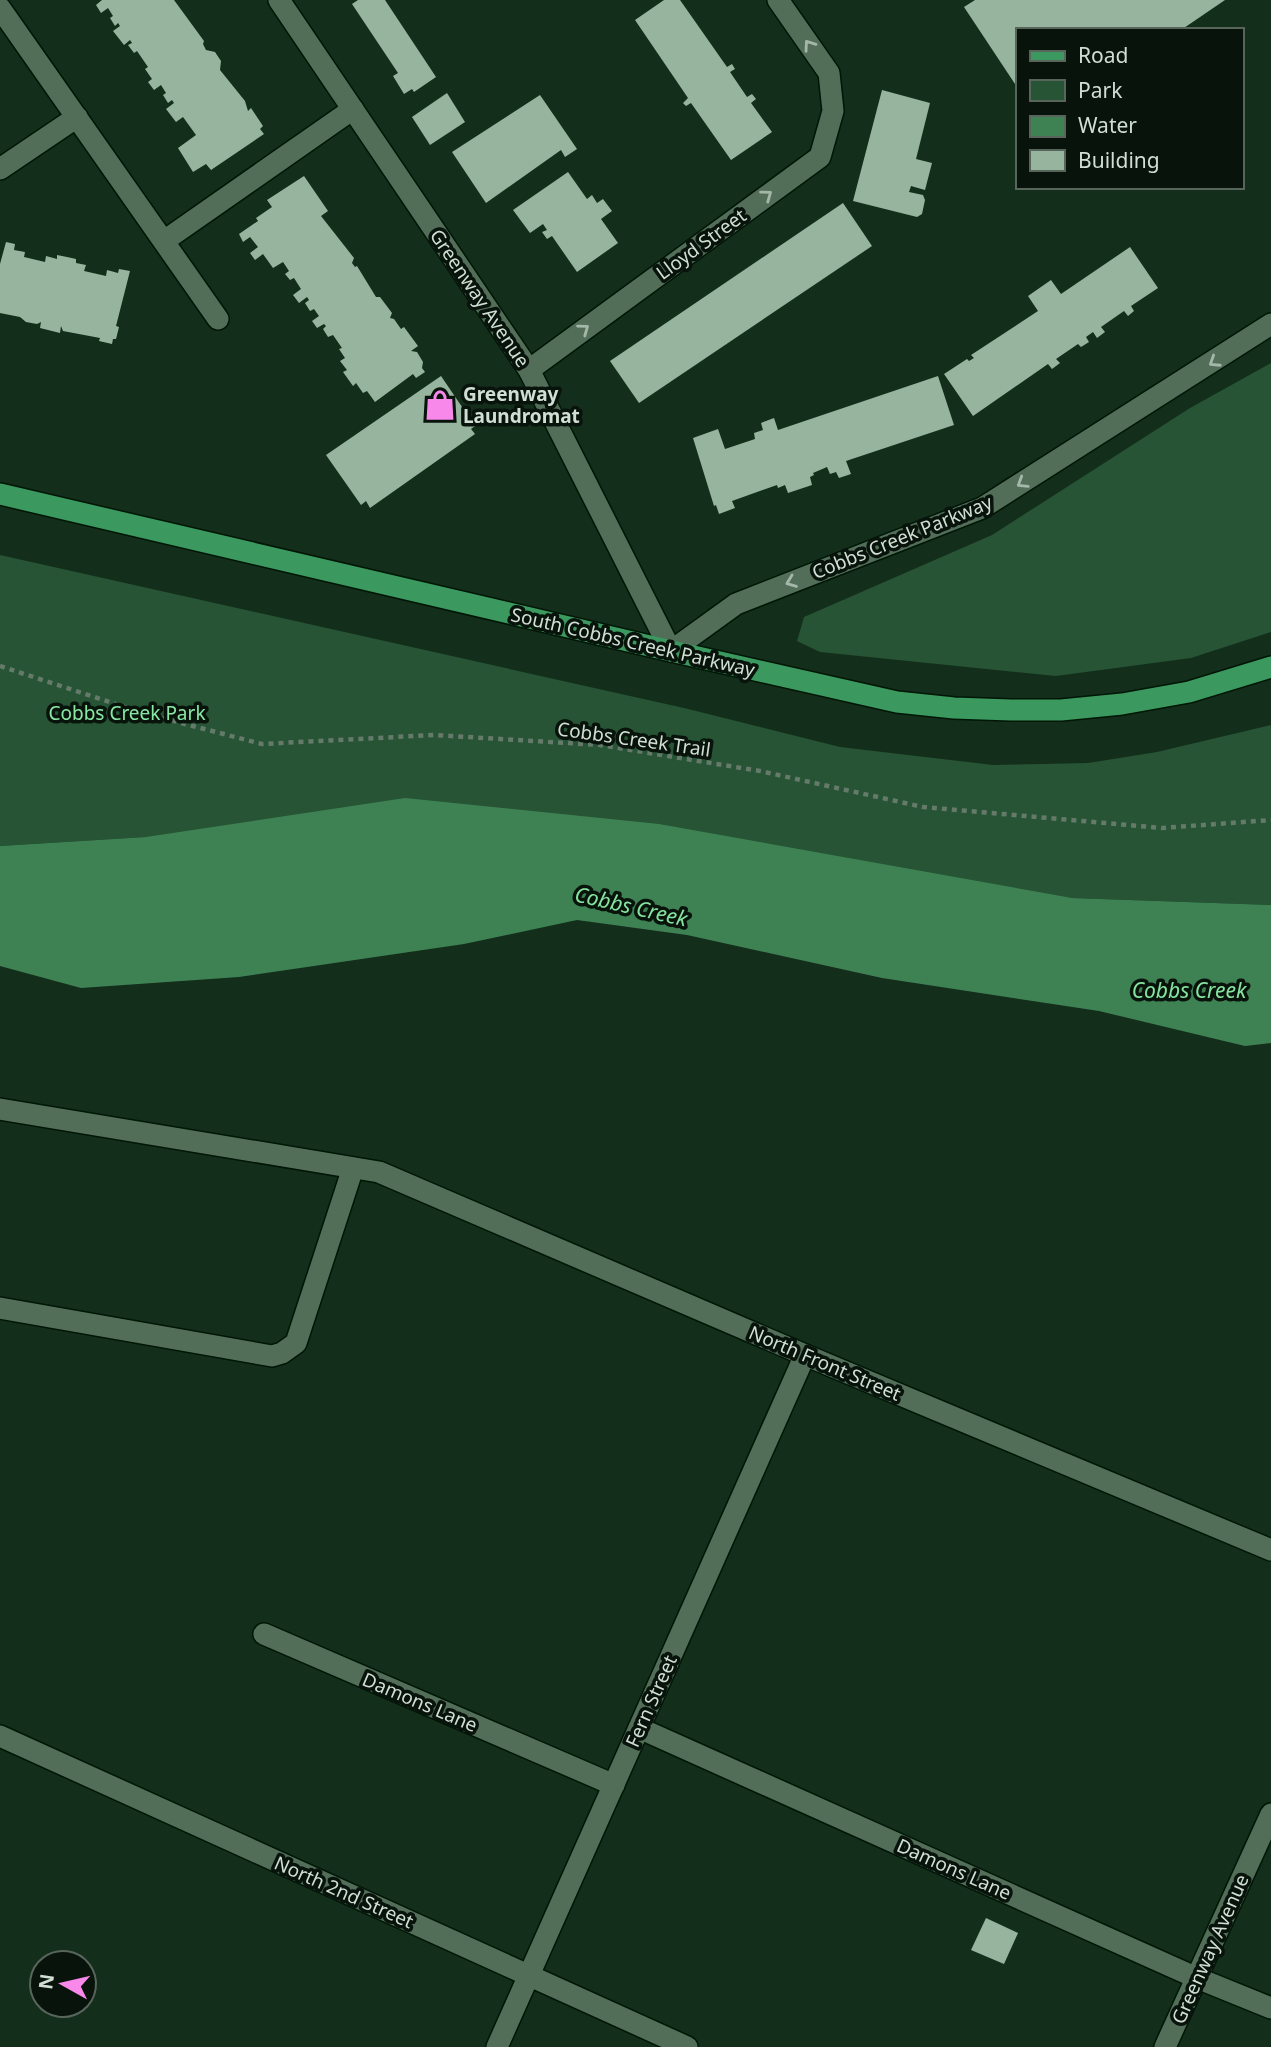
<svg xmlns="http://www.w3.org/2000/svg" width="1271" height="2047" font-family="'Noto Sans',sans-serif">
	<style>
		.green { fill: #265434 }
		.water { fill: #3e8254 }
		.building { fill: #97b59e }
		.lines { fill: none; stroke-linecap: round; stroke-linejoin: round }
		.minor-casing { stroke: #001606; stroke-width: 24 }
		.major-casing { stroke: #001606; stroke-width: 24 }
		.path { stroke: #657a6b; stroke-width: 4.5; stroke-dasharray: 5 5; stroke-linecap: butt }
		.minor { stroke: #526e59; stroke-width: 21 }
		.major { stroke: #3b985f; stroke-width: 21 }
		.oneway { stroke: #a4b7a8 }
		.labels { text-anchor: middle; stroke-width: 7; stroke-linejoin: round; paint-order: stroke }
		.street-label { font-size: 19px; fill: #d0dfd3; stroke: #08130b }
		.poi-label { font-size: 19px; font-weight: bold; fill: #d0dfd3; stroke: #08130b; text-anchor: start }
		.park-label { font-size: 19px; fill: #8ae8a5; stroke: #08130b }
		.water-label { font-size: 21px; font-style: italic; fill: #85e4a0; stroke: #08130b }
	</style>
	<rect width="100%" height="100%" fill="#142e1c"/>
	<!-- green -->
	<g class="green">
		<path d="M1271 363V632L1191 658 1056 676 820 652 797 641 804 617 992 535 1190 408Z"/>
		<path d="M0 555 684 708 840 747 993 765 1088 763 1157 752 1271 725V905L1072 898 146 837 0 846Z"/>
	</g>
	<!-- water -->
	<path class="water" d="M405 798 659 824 1072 898 1271 905V1043L1245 1046 1099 1011 882 978 687 935 577 920 464 944 239 977 81 988 0 966V846L146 837Z"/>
	<!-- building -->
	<g class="building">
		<path d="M102 0H174L204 41 203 44 206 50 215 52 221 61 220 70 245 101 248 111 251 108 263 126 260 129 264 134 211 170 206 164 193 172 178 148 196 135 183 117 176 122 166 109 174 103 172 100 168 103 163 95 166 93 161 85 154 90 148 82 152 79 145 69 148 67 137 51 134 53 128 45 132 43 130 40 124 45 113 31 120 26 118 23 115 26 110 18 113 16 108 8 101 13 96 5Z"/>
		<path d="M358 0H385L436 77 414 92 412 89 404 94 393 76 398 73 352 4Z"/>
		<path d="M664 0H680L727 67 732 64 735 69 730 72 747 97 752 94 756 99 751 103 772 132 731 160 691 103 686 106 683 103 688 98 635 20Z"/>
		<path d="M975 0H1225L1181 30H1017V87L964 7Z"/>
		<path d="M882 90 930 103 916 159 932 163 925 190 911 186 909 192 923 195 925 200 922 214 917 217 853 201Z"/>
		<path d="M447 93 465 122 430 145 412 117Z"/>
		<path d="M540 95 577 149 565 157 561 150 486 203 452 152Z"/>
		<path d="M568 172 587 199 592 195 597 203 603 199 612 211 601 219 618 243 577 272 552 236 547 239 542 232 547 230 543 224 530 233 513 210Z"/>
		<path d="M304 176 328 211 321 216 354 258 352 263 355 267 357 266 376 297H380L392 313 390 318 394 319 401 329 404 327 418 346 411 351 417 352 423 362 422 368 425 372 416 378 413 374 375 402 367 391 363 393 356 383 353 386 343 372 347 370 340 361 345 358 339 349 342 348 333 335 328 337 323 329 326 326 324 324 317 328 312 321 319 316 314 309 310 311 305 303 309 300 307 297 299 303 293 295 301 289 294 278 290 280 285 274 289 271 283 262 273 268 263 254 255 260 250 253 258 247 250 237 243 242 239 234 258 221 256 218 272 207 267 200Z"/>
		<path d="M843 203 872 246 639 403 610 361Z"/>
		<path d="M6 242 15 244 14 250 25 252 24 257 45 262 46 256 57 259V255L67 257 76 259V263L86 265 84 271 106 276 107 270 118 273 119 269 130 271 116 326 119 327 116 339H113L112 344 99 341 100 338 63 331 61 326 60 333 40 328 41 322 37 324 26 322 20 317 0 313V264Z"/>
		<path d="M1130 247 1158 288 1131 306 1134 311 1128 316 1124 311 1101 327 1105 332 1097 338 1093 332 1086 337 1089 342 1081 347 1078 344 1056 359 1060 363 1052 369 1048 364 973 416 944 374 967 359 969 361 974 358 971 355 1038 311 1028 296 1051 280 1061 294Z"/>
		<path d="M441 376 475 426 471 429 475 434 370 508 366 501 361 505 326 455Z"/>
		<path d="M938 376 954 425 846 461 851 474 839 478 836 472 830 474 827 467 813 473 814 475 810 477 812 485 788 493 785 485 778 488 777 485 732 501 735 508 719 514 716 505 714 506 693 438 718 429 725 449 755 439 754 433 763 430 761 423 774 418 778 430Z"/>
		<path d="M986 1918 1018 1933 1004 1964 971 1950Z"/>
	</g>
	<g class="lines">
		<defs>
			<g id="minor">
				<path d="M279 0 529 370 671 651 736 604 982 508 1271 324"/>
				<path d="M0 8 218 319"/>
				<path d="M0 169 77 117"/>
				<path d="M164 241 353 109"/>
				<path d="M529 370 820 157 833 111 829 73 778 0"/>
				<path d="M0 1109 379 1172 805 1355 1271 1550"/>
				<path d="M0 1308 272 1356 282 1353 296 1343 353 1168"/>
				<path d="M264 1634 614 1785"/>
				<path d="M639 1728 1197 1978 1271 2008"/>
				<path d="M0 1736 687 2047"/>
				<path d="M497 2047 805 1355"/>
				<path d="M1165 2047 1271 1814"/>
			</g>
			<path id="major" d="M0 494 671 651 897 702 954 708 1011 710H1061L1122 704 1189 692 1271 667"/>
		</defs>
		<!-- minor casing -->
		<use href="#minor" class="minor-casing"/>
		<!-- major casing -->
		<use href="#major" class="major-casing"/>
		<!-- path -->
		<path class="path" d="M0 666 143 713 262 744 434 735 600 745 760 771 923 807 1162 828 1271 820"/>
		<!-- minor -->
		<use href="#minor" class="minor"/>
		<!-- major -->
		<use href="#major" class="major"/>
	</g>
	<!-- one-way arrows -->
	<defs><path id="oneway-chevron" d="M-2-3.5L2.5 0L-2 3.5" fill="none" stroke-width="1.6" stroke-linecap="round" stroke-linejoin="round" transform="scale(1.75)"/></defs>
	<g class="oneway">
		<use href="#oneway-chevron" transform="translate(809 45) rotate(-125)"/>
		<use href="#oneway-chevron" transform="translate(767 195) rotate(-36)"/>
		<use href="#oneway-chevron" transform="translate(584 329) rotate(-36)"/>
		<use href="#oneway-chevron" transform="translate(1214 362) rotate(147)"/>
		<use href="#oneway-chevron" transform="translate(1022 483) rotate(148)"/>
		<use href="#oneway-chevron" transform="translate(791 582) rotate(159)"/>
	</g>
	<!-- icons -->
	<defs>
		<symbol id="shop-bare" viewBox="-9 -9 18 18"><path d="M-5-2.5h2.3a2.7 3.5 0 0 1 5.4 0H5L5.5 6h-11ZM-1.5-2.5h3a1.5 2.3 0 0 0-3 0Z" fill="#f888ea" stroke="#08130b" stroke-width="2.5" paint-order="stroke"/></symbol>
	</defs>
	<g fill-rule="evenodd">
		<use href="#shop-bare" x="418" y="383" width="44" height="44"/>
	</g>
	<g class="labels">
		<!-- street labels -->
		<g class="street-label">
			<text transform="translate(701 244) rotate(-36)" y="7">Lloyd Street</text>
			<text transform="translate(480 298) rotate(56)" y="7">Greenway Avenue</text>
			<text transform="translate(902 537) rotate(-22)" y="7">Cobbs Creek Parkway</text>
			<text transform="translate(633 642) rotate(13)" y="7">South Cobbs Creek Parkway</text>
			<text transform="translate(634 739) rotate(8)" y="7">Cobbs Creek Trail</text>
			<text transform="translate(825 1363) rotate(23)" y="7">North Front Street</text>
			<text transform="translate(651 1701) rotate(-66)" y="7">Fern Street</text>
			<text transform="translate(420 1702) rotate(23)" y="7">Damons Lane</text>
			<text transform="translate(954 1869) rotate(24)" y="7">Damons Lane</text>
			<text transform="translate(344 1892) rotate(24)" y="7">North 2nd Street</text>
			<text transform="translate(1210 1949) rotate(-66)" y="7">Greenway Avenue</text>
		</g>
		<!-- poi labels -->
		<g class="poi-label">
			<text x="463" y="401">Greenway<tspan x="463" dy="22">Laundromat</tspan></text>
		</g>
		<!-- park labels -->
		<g class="park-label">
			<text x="127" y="720">Cobbs Creek Park</text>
		</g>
		<!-- water labels -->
		<g class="water-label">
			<text transform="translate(631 907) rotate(13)" y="7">Cobbs Creek</text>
			<text x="1189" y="998">Cobbs Creek</text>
		</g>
	</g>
	<!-- legend -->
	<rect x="1016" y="28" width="228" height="161" fill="#08130b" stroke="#58655b" stroke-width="2"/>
	<rect x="1030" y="51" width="35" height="10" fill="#3b985f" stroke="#58655b" stroke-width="2"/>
	<text x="1078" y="63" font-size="21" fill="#d0dfd3">Road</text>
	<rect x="1030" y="80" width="35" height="21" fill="#265434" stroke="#58655b" stroke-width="2"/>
	<text x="1078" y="98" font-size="21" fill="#d0dfd3">Park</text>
	<rect x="1030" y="116" width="35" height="21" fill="#3e8254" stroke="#58655b" stroke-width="2"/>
	<text x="1078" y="133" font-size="21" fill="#d0dfd3">Water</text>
	<rect x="1030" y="150" width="35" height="21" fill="#97b59e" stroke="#58655b" stroke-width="2"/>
	<text x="1078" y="168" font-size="21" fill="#d0dfd3">Building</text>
	<!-- north arrow -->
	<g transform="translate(63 1984) rotate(278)"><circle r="33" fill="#08130b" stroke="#58655b" stroke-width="2"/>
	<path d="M0-5L12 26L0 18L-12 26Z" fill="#f888ea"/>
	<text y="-10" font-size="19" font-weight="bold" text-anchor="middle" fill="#d0dfd3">N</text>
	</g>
</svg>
